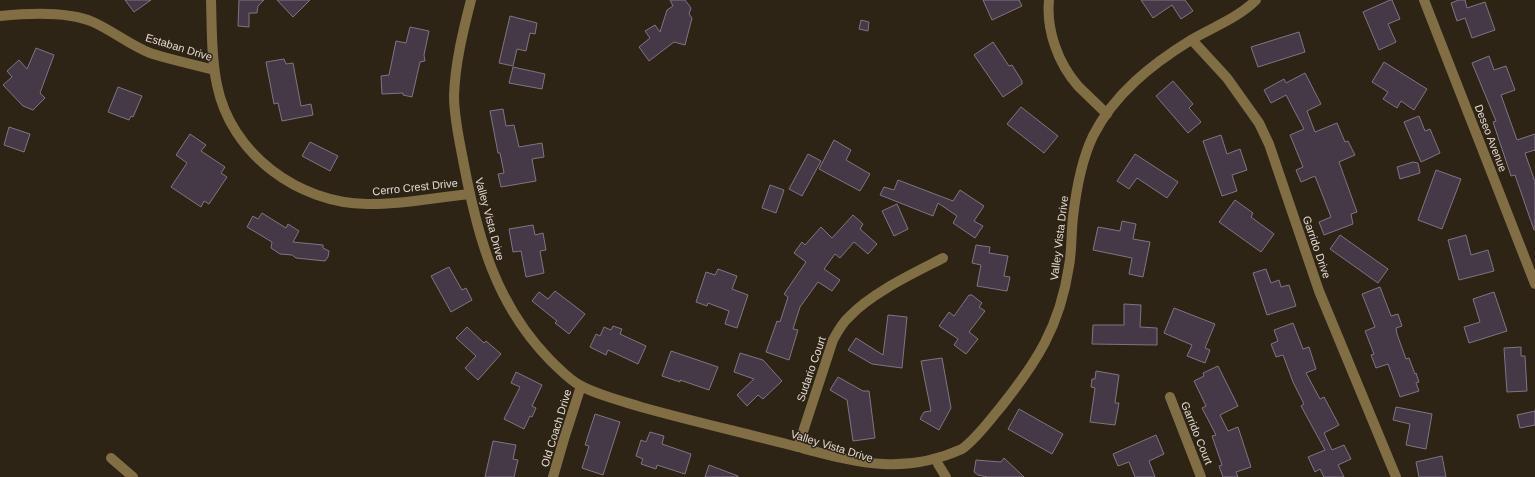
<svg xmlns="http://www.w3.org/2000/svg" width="1535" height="477" font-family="Arial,sans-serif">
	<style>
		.building { fill: #443946; stroke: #817483 }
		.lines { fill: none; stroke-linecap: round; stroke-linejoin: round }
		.minor { stroke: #816e45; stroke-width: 10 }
		.labels { text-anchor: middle; stroke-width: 3; stroke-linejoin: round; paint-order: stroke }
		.street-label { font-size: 11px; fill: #e2dbd2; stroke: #2e2416 }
	</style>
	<rect width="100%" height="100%" fill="#2e2416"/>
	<!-- building -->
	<g class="building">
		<path d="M125 0H151L134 12Z"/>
		<path d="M239 0H264L258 6 257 13H249V27L238 26Z"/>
		<path d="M277 0H310L293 17Z"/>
		<path d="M670 0H685L691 8 689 14 692 18 685 45 674 42 649 61 639 47 650 38 645 31 655 25 660 32 667 10 673 6Z"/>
		<path d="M983 0H1019L1022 6 992 20Z"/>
		<path d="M1141 0H1185L1193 11 1181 19 1172 5 1153 18Z"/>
		<path d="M1390 0H1392L1400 19 1388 24 1396 42 1379 50 1363 12Z"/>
		<path d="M1459 0H1465L1467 8 1485 2 1495 30 1472 38 1465 18 1457 21 1451 3Z"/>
		<path d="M510 16 537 23 535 34 530 33 526 51 517 49 513 66 499 63Z"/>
		<path d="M861 20 869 22 868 31 859 29Z"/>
		<path d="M410 27 429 31 424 55 425 61 420 62 412 97 403 95V93L382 94 381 76 389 75 396 41 406 43Z"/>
		<path d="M1299 32 1305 52 1258 67 1251 47Z"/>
		<path d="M993 42 1009 66 1012 65 1022 81V84L1003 97 974 55Z"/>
		<path d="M36 48 54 55 40 93 45 98 33 110 23 106 3 85 12 77 7 71 19 60 27 69Z"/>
		<path d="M1489 56 1494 70 1506 66 1515 90 1501 95 1517 140 1535 134V150L1525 153 1535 182V230H1534L1515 175 1511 176 1493 122 1496 121 1472 63Z"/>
		<path d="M284 59 286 64 293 63 301 106 311 104 313 115 282 121 278 103 274 104 266 62Z"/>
		<path d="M1384 62 1427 89 1414 110 1401 101 1397 108 1383 99 1388 92 1372 82Z"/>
		<path d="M513 67 545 74 542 89 509 83Z"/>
		<path d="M1305 73 1321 104 1307 111 1315 132 1337 123 1345 142 1348 141 1355 155 1339 162 1357 212 1351 214 1353 224 1324 235 1319 222 1331 217 1315 176 1301 182 1296 170 1303 167 1290 135 1304 129 1286 95 1271 103 1264 90 1284 79 1286 83Z"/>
		<path d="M1173 81 1193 104 1189 108 1201 122 1188 133 1156 96Z"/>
		<path d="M118 87 142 96 133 117 131 116 129 120 108 112Z"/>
		<path d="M1021 107 1058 136 1044 153 1007 124Z"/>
		<path d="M503 109 506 126 514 125 519 147 542 143 544 157 532 159 536 181 501 187 498 174 504 173 500 153H498L490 111Z"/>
		<path d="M1419 116 1425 131 1430 129 1440 153 1421 162 1404 122Z"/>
		<path d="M9 127 30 134 24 152 4 145Z"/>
		<path d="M190 134 206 145 201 151 225 167 221 173 227 177 209 204 204 201 201 207 171 187 187 163 176 155Z"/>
		<path d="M1221 135 1227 154 1240 149 1247 170 1232 175 1237 191 1222 196 1203 141Z"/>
		<path d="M834 140 851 150 846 160 870 174 860 191 819 169Z"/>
		<path d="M310 142 338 156 330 171 302 156Z"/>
		<path d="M808 154 821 161 802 196 789 189Z"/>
		<path d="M1135 154 1178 182 1167 198 1137 178 1129 189 1117 181Z"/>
		<path d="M1413 162 1418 163 1420 173 1400 179 1397 167Z"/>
		<path d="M1436 170 1461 179 1442 229 1418 220Z"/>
		<path d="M898 180 953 201 960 190 984 206 974 221 983 226 975 238 953 223 957 216 938 203 933 216 880 195 884 187 894 190Z"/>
		<path d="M770 185 784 190 776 213 762 208Z"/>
		<path d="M1235 200 1253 213 1251 217 1274 234 1261 252 1219 222Z"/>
		<path d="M897 204 908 229 894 236 882 211Z"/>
		<path d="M262 213 286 228 288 224 299 231 293 242 323 245V248L329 251 328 257 325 261 296 258 292 255 280 254 271 248 272 242 247 227 253 216 258 219Z"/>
		<path d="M853 215 863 224 860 229 877 244 868 254 854 242 840 258 835 254 824 269 840 280 832 291 818 282 800 307 793 329 798 330 789 360 766 352 777 321 780 322 788 297 784 294 806 262 794 253 802 242 805 245 821 227 832 238Z"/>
		<path d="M1122 221 1136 224 1133 239 1150 242 1143 277 1129 274 1132 258 1093 250 1098 227 1120 231Z"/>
		<path d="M533 225 535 235 543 233 546 250 540 251 544 273 526 277 521 251 513 252 509 229Z"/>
		<path d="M1340 235 1388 269 1378 283 1330 249Z"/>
		<path d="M1466 235 1471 255 1488 250 1494 271 1459 280 1448 240Z"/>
		<path d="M976 245 990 247 989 253 1008 256 1004 276 1010 277 1007 291 977 286 981 265 972 263Z"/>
		<path d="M449 267 462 290 466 288 472 300 451 312 431 276Z"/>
		<path d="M718 269 737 276 732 289 748 295 737 328 725 324 729 311 708 303 707 306 696 302 706 272 715 275Z"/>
		<path d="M1266 269 1271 283 1279 280 1281 287 1289 285 1296 306 1267 315 1253 273Z"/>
		<path d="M1380 287 1391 316 1398 314 1402 326 1396 328 1397 334 1406 359 1409 358 1415 374 1416 373 1419 382 1416 383 1419 391 1400 397 1388 364 1376 368 1371 355 1374 354 1365 331 1375 327 1362 294Z"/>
		<path d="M555 291 585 314 569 334 555 323 557 321 532 301 539 292 548 299Z"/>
		<path d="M1494 292 1507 331 1469 343 1464 327 1480 322 1473 299Z"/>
		<path d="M969 295H972L982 303 979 307 985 311 969 332 978 339 966 354 954 345 958 339 939 326 949 312 954 316Z"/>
		<path d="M1124 304 1141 305 1140 327 1157 328V345L1092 344 1093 325H1124Z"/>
		<path d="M1174 308 1215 324 1205 348 1210 350 1205 363 1187 356 1192 345 1164 333Z"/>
		<path d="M888 315 907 317 902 368 872 364 848 350 856 338 883 355Z"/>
		<path d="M1293 323 1303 349 1309 347 1316 369 1306 373 1320 399 1324 397 1339 425 1324 433 1332 450 1344 445 1351 459 1338 465 1344 477H1324L1320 469 1315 472 1308 457 1325 450 1301 406 1304 404 1293 382 1283 355 1276 357 1271 344 1278 341 1274 330Z"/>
		<path d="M613 326 622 329 620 334 646 346 638 364 608 350 606 355 590 347 596 334 600 336 604 327 611 330Z"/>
		<path d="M467 327 484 343 486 341 501 354 478 380 465 368 476 356 456 338Z"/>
		<path d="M1521 347V356H1525L1527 391 1507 392 1504 348Z"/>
		<path d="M671 351 718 367 709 390 680 380V382L662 376Z"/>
		<path d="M740 353 763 360 782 381 763 399 758 395 747 406 737 395 754 379 734 372Z"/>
		<path d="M942 358 951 408 939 430 920 419 924 412 931 411 921 361Z"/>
		<path d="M1218 366 1238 406 1220 415 1228 431 1238 427 1251 467 1236 472 1238 477H1223L1219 466 1222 465 1212 436 1216 435 1202 408 1206 406 1194 381 1204 376 1203 373Z"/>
		<path d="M1096 371 1119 375 1115 403H1119L1115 425 1090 422 1095 388 1091 387 1092 379H1095Z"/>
		<path d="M516 372 542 385 532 406 536 408 532 417 530 416 524 429 504 419 520 387 511 383Z"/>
		<path d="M838 377 863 391H869L875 438 853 441 847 400 830 390Z"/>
		<path d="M1396 407 1432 414 1426 449 1406 445 1410 424 1393 420Z"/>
		<path d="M1019 409 1063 434 1052 454 1008 429Z"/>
		<path d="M1535 411V425L1520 428 1517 415Z"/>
		<path d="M595 414 620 422 603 475 582 468 589 446 585 445Z"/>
		<path d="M650 432 664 436 662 444 691 454 685 474 657 465 656 469 641 464 643 459 636 456 641 440 646 442Z"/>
		<path d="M1156 435 1164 454 1149 461 1155 477H1135L1129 462 1118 466 1113 454Z"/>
		<path d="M493 441 516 445 513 459 518 460 514 477H485Z"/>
		<path d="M1442 456 1446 477H1419L1416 462Z"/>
		<path d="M1004 458 1024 477H988L978 475 974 472 976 460 1001 462Z"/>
		<path d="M709 465 738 476V477H705Z"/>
	</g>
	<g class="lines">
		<!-- minor -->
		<g class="minor">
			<path d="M211 0C212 28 211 57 217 85 231 154 298 203 367 204 401 205 436 197 470 194"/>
			<path d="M471 0C463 31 455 64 454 96 454 119 460 143 464 165 478 238 496 305 550 360 558 368 567 377 576 383 593 394 622 401 641 407 691 421 740 432 790 445 853 461 900 477 962 449 977 438 988 422 1000 408 1037 362 1060 326 1069 266 1072 250 1071 234 1073 217 1076 191 1081 161 1093 136 1114 94 1152 64 1191 40 1213 27 1238 18 1256 0"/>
			<path d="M1049 0C1046 30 1058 63 1078 86 1087 95 1097 104 1107 114"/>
			<path d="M1424 0 1535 284"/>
			<path d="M0 16C29 13 67 11 93 22 113 31 130 45 150 53 171 60 193 64 214 70"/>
			<path d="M1192 40 1227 78 1259 123 1269 144 1319 291 1396 477"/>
			<path d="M1170 397 1201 477"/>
			<path d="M798 447 833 340C838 331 842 323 849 317 871 293 914 273 943 258"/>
			<path d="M111 458 133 477"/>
			<path d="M938 464 946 477"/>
			<path d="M553 477 564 439 581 386"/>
		</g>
	</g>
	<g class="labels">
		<!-- street labels -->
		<g class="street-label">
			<text transform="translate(179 47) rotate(17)" y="4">Estaban Drive</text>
			<text transform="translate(1491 138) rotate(69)" y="4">Deseo Avenue</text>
			<text transform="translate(415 187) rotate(-6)" y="4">Cerro Crest Drive</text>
			<text transform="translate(490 219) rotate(75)" y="4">Valley Vista Drive</text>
			<text transform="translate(1059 238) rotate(-83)" y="4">Valley Vista Drive</text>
			<text transform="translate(1317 247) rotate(71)" y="4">Garrido Drive</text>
			<text transform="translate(811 369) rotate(-71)" y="4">Sudario Court</text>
			<text transform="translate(556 428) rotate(-73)" y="4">Old Coach Drive</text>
			<text transform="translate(1197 433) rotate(68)" y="4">Garrido Court</text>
			<text transform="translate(832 446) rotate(17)" y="4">Valley Vista Drive</text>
		</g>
	</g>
</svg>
